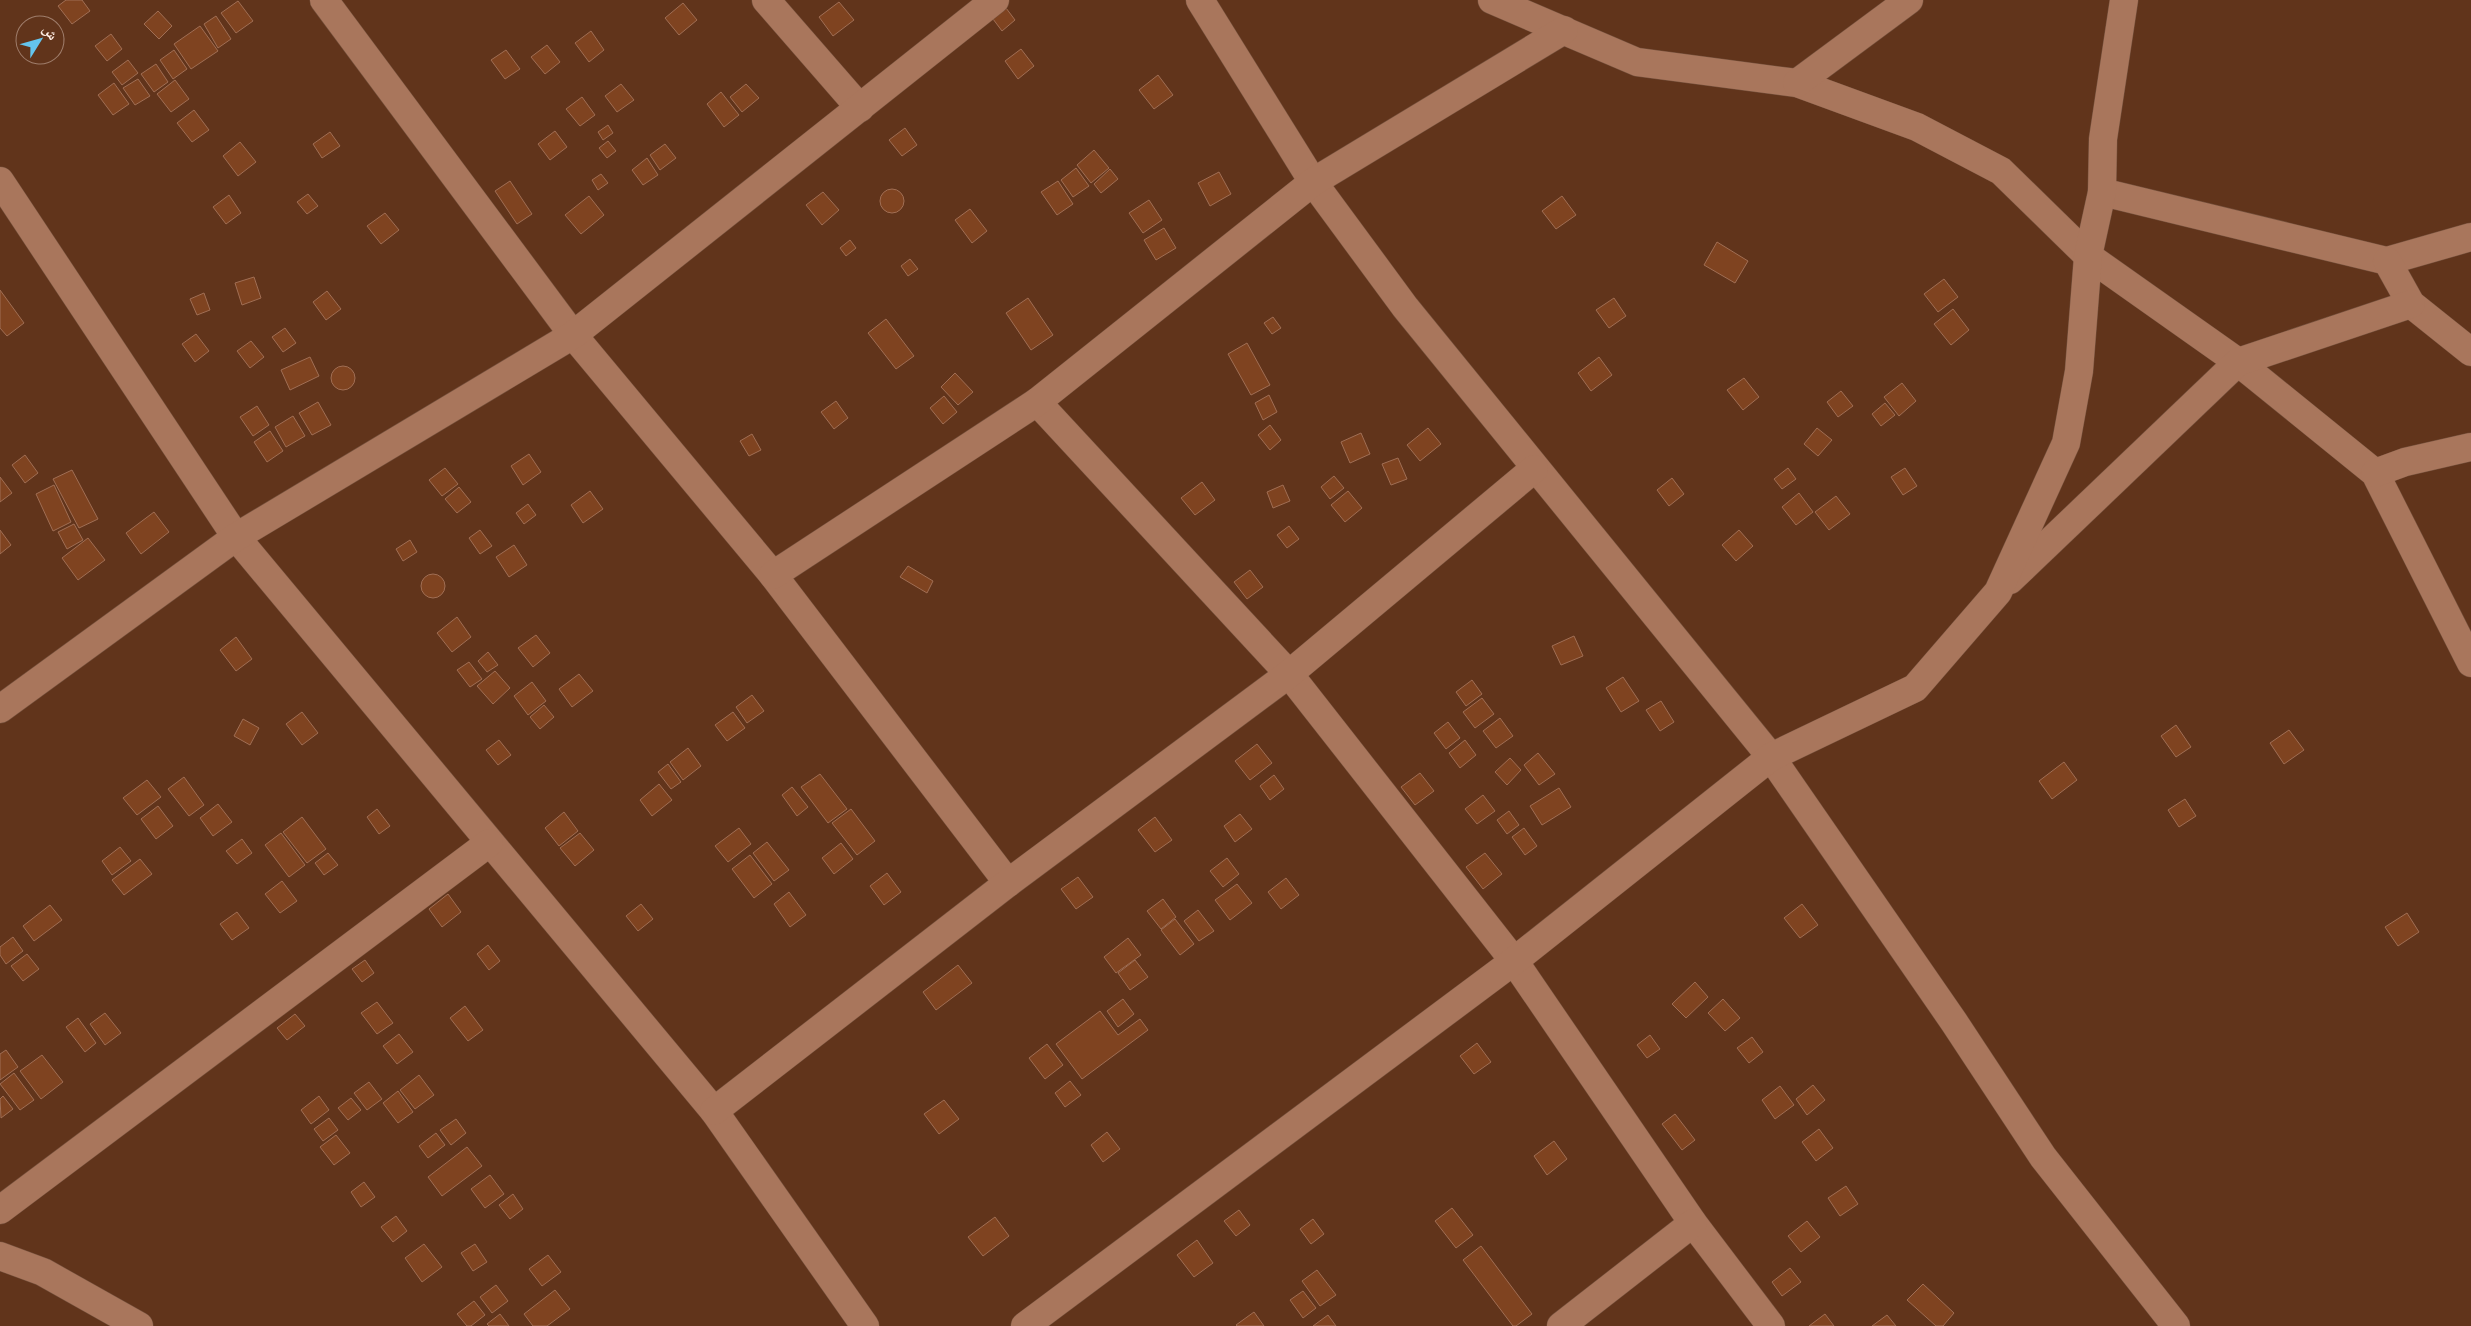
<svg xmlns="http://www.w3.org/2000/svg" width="2471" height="1326" font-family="'Varela Round','Noto Naskh Arabic',sans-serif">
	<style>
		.building { fill: #7f4320; stroke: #a06e54 }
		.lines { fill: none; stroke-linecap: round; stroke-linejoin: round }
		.street-casing { stroke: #74503c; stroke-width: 29 }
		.street { stroke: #a9765c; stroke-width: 28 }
	</style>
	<rect width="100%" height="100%" fill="#61341b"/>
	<!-- building -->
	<g class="building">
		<path d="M66 0H82L90 11 72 24 58 6Z"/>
		<path d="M238 1 253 21 236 33 221 13Z"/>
		<path d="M839 2 854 20 833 36 819 17Z"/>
		<path d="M683 3 697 20 679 35 665 18Z"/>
		<path d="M1003 4 1015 20 1002 31 990 15Z"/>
		<path d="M158 11 172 26 159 39 144 24Z"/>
		<path d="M216 16 231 39 218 48 204 24Z"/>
		<path d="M200 26 218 51 191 69 174 44Z"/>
		<path d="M591 31 604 50 589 62 575 43Z"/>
		<path d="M111 34 122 49 107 61 95 46Z"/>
		<path d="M547 45 560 62 545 74 531 57Z"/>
		<path d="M1021 49 1034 66 1018 79 1005 61Z"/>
		<path d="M174 50 187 69 173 79 160 60Z"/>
		<path d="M506 50 520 69 505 79 491 60Z"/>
		<path d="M128 60 138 73 122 85 112 72Z"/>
		<path d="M156 64 168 82 154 92 141 74Z"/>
		<path d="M1158 75 1173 95 1154 109 1139 90Z"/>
		<path d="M138 79 150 96 135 105 123 88Z"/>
		<path d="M175 80 189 99 171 112 157 94Z"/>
		<path d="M114 83 129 104 113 115 98 95Z"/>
		<path d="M621 84 634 100 617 112 605 96Z"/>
		<path d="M746 84 759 98 742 112 730 97Z"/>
		<path d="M721 92 739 115 724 127 707 104Z"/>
		<path d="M582 97 595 115 580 126 566 109Z"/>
		<path d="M194 110 209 130 192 142 177 123Z"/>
		<path d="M608 125 613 133 603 140 598 132Z"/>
		<path d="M905 128 917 145 902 156 889 140Z"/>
		<path d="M555 131 567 147 550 160 538 144Z"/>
		<path d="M330 132 340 146 322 158 313 144Z"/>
		<path d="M608 141 616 151 607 158 599 148Z"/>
		<path d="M240 142 256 162 238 176 223 156Z"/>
		<path d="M665 144 676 158 660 170 650 155Z"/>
		<path d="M1094 150 1109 168 1091 183 1077 165Z"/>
		<path d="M647 158 658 175 643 185 632 170Z"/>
		<path d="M1076 168 1089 186 1073 197 1061 180Z"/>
		<path d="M1110 169 1118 179 1101 193 1094 184Z"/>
		<path d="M1219 172 1231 194 1210 206 1198 183Z"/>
		<path d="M601 174 608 183 598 190 592 180Z"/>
		<path d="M510 181 532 214 517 224 495 191Z"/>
		<path d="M1058 181 1073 204 1057 215 1041 192Z"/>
		<circle cx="892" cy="201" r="12"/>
		<path d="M823 192 839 210 822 225 806 205Z"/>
		<path d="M308 194 318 206 307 214 297 202Z"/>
		<path d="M229 195 241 213 226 224 213 207Z"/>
		<path d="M589 196 604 215 581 234 565 215Z"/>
		<path d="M1562 196 1576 215 1556 229 1542 211Z"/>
		<path d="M1149 200 1162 220 1143 233 1129 213Z"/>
		<path d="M970 209 987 231 972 243 955 220Z"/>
		<path d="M385 213 399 230 381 244 367 226Z"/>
		<path d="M1164 228 1176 248 1156 260 1144 240Z"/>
		<path d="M850 240 856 248 846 256 840 248Z"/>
		<path d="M1717 242 1748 261 1735 283 1704 265Z"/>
		<path d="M910 259 918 269 908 276 901 266Z"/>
		<path d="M254 277 261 298 242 305 235 283Z"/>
		<path d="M1944 279 1958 297 1938 312 1924 294Z"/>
		<path d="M0 290 24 323 7 336 0 328Z"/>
		<path d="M327 291 341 309 326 320 313 302Z"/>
		<path d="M204 293 210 310 197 315 190 299Z"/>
		<path d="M1028 298 1053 335 1031 350 1006 313Z"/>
		<path d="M1614 298 1626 316 1609 328 1596 310Z"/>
		<path d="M1953 309 1969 330 1951 345 1934 324Z"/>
		<path d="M1273 317 1281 328 1272 334 1264 323Z"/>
		<path d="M886 319 914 356 896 369 868 333Z"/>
		<path d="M285 328 296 343 283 352 272 337Z"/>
		<path d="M196 334 209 351 195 362 182 344Z"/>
		<path d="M251 341 264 357 250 368 237 351Z"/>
		<path d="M1247 343 1270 385 1251 395 1228 354Z"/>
		<path d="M310 357 319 376 290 390 281 370Z"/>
		<path d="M1599 357 1612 375 1591 391 1578 373Z"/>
		<circle cx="343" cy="378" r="12"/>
		<path d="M955 373 973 392 958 405 941 387Z"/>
		<path d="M1744 378 1759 397 1743 410 1727 390Z"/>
		<path d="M1902 383 1916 401 1899 416 1884 397Z"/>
		<path d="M1841 391 1853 406 1838 417 1827 402Z"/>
		<path d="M1269 395 1277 412 1263 420 1255 403Z"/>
		<path d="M944 396 957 412 943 424 930 408Z"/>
		<path d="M836 401 848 418 834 429 821 412Z"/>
		<path d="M318 402 331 425 312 435 299 413Z"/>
		<path d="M1885 403 1895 415 1881 426 1872 414Z"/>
		<path d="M257 406 269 425 253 436 240 417Z"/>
		<path d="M293 416 305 436 286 447 275 427Z"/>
		<path d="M1270 425 1281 440 1270 450 1258 435Z"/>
		<path d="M1428 428 1441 444 1420 461 1407 445Z"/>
		<path d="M1817 428 1832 440 1818 456 1804 444Z"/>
		<path d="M270 431 283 451 267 462 254 442Z"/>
		<path d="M1361 433 1370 454 1350 463 1341 442Z"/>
		<path d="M752 434 761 450 749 456 740 441Z"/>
		<path d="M529 454 541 472 523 485 511 466Z"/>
		<path d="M25 455 38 473 25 483 12 465Z"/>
		<path d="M1398 458 1407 479 1391 485 1382 464Z"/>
		<path d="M445 468 458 484 442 496 429 480Z"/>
		<path d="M1788 468 1796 479 1782 489 1774 479Z"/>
		<path d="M1905 468 1917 486 1903 495 1891 477Z"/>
		<path d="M72 470 98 519 79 528 53 479Z"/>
		<path d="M1334 476 1344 488 1330 499 1321 487Z"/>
		<path d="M0 477 12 493 0 502Z"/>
		<path d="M1672 478 1684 494 1669 506 1657 490Z"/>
		<path d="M1202 482 1215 500 1195 515 1181 498Z"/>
		<path d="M54 485 71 522 53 531 36 494Z"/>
		<path d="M1283 485 1290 501 1273 508 1267 492Z"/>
		<path d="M459 487 471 502 457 513 445 499Z"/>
		<path d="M590 491 603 509 583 523 571 505Z"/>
		<path d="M1348 491 1362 508 1345 522 1331 505Z"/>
		<path d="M1799 493 1813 512 1796 525 1782 507Z"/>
		<path d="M1836 496 1850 514 1829 530 1815 512Z"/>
		<path d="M528 504 536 515 524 524 516 513Z"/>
		<path d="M154 512 169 532 141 554 126 533Z"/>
		<path d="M74 524 83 540 67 549 58 532Z"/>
		<path d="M1289 526 1299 539 1287 548 1277 535Z"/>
		<path d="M0 530 11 545 0 554Z"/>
		<path d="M480 530 492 546 480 554 469 538Z"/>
		<path d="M1739 530 1753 546 1736 561 1722 545Z"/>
		<path d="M88 538 105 560 78 580 62 558Z"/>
		<path d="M410 540 417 552 403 561 396 549Z"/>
		<path d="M514 545 527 565 509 577 496 557Z"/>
		<path d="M908 566 933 581 927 593 900 577Z"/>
		<path d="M1250 570 1263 587 1247 599 1234 582Z"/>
		<circle cx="433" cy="586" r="12"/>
		<path d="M457 617 471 637 452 652 437 633Z"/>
		<path d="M536 635 550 653 533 667 518 648Z"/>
		<path d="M1574 636 1583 656 1561 665 1552 646Z"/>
		<path d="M236 637 252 659 236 671 220 650Z"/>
		<path d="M488 652 498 665 487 672 478 661Z"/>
		<path d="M469 662 482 679 470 687 457 670Z"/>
		<path d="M495 671 510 688 493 704 477 686Z"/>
		<path d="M579 674 593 691 572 707 559 689Z"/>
		<path d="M1623 677 1639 701 1621 712 1606 688Z"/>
		<path d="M1472 680 1482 694 1466 706 1456 692Z"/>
		<path d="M532 682 546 701 528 715 514 696Z"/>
		<path d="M752 695 764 711 747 723 736 707Z"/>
		<path d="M1482 698 1494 714 1475 728 1463 712Z"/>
		<path d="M1661 701 1674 722 1660 731 1646 710Z"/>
		<path d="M544 705 554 717 540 729 530 717Z"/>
		<path d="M302 712 318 733 302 745 286 724Z"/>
		<path d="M733 712 745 728 727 741 715 725Z"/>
		<path d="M1500 718 1513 736 1496 748 1483 731Z"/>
		<path d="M243 719 259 728 250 745 234 736Z"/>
		<path d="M1448 722 1460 738 1446 749 1434 733Z"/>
		<path d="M2176 725 2191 747 2176 757 2161 736Z"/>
		<path d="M2289 730 2304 750 2284 764 2270 743Z"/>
		<path d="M499 740 511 755 498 765 486 750Z"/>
		<path d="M1465 740 1476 755 1460 768 1449 753Z"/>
		<path d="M1257 744 1272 763 1250 780 1235 761Z"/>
		<path d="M688 748 701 766 683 780 670 762Z"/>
		<path d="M1538 753 1555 774 1539 785 1524 765Z"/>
		<path d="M1510 758 1521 770 1507 785 1495 772Z"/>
		<path d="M2064 762 2077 780 2052 799 2039 781Z"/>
		<path d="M668 764 681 782 671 789 658 772Z"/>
		<path d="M1420 773 1434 791 1415 805 1401 787Z"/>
		<path d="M820 774 847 809 828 823 801 787Z"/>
		<path d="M1274 775 1284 789 1270 800 1260 786Z"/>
		<path d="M184 777 204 805 189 816 168 789Z"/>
		<path d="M147 780 161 797 137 815 123 798Z"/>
		<path d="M659 784 672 800 652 816 640 800Z"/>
		<path d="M792 787 808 807 797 816 782 795Z"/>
		<path d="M1559 788 1571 807 1542 825 1530 806Z"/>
		<path d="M1483 795 1495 811 1477 824 1465 809Z"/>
		<path d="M2185 799 2196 816 2179 827 2168 810Z"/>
		<path d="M218 804 232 822 213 836 200 818Z"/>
		<path d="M158 806 173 826 156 839 141 819Z"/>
		<path d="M377 809 390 826 379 834 367 817Z"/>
		<path d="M851 809 875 841 857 855 832 823Z"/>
		<path d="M1509 811 1519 825 1507 834 1497 820Z"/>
		<path d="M564 812 578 831 559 846 545 828Z"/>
		<path d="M1240 814 1252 829 1235 842 1224 826Z"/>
		<path d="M302 817 326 849 307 863 283 832Z"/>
		<path d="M1155 817 1172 840 1155 852 1138 830Z"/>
		<path d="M739 828 751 844 728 862 715 846Z"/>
		<path d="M1524 828 1537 846 1525 855 1512 837Z"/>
		<path d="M281 833 305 865 289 877 265 845Z"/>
		<path d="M580 833 594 850 575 866 560 848Z"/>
		<path d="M242 839 252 853 237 864 226 851Z"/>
		<path d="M767 842 789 870 774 881 753 853Z"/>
		<path d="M841 843 853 859 834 874 822 858Z"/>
		<path d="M120 847 131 861 112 875 102 861Z"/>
		<path d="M328 853 338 865 324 875 315 863Z"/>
		<path d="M1485 853 1502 874 1483 889 1466 867Z"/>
		<path d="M750 855 772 884 754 898 732 869Z"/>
		<path d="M1227 858 1239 874 1223 887 1210 871Z"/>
		<path d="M140 859 152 874 124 895 112 880Z"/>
		<path d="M887 873 901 892 884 905 870 886Z"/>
		<path d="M1078 877 1093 897 1076 909 1061 889Z"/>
		<path d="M1286 878 1299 895 1281 909 1268 892Z"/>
		<path d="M282 881 297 901 280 913 265 894Z"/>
		<path d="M1237 884 1252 903 1230 920 1215 900Z"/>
		<path d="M789 892 806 915 790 927 774 904Z"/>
		<path d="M448 894 461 912 442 927 429 909Z"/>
		<path d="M1163 899 1176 917 1161 929 1147 911Z"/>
		<path d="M641 904 653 919 638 931 626 916Z"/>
		<path d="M1802 904 1818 925 1800 938 1784 918Z"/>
		<path d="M50 905 62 920 34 941 23 926Z"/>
		<path d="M1198 910 1214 931 1199 941 1184 921Z"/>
		<path d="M237 912 249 928 232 940 220 924Z"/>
		<path d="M2407 913 2419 932 2398 946 2385 927Z"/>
		<path d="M1175 919 1194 944 1180 955 1161 930Z"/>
		<path d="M13 937 23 951 6 964 0 955V947Z"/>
		<path d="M1128 938 1141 955 1116 973 1104 957Z"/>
		<path d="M488 945 500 961 489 970 477 954Z"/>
		<path d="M27 954 39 969 23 981 11 966Z"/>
		<path d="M365 960 374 973 362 982 352 969Z"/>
		<path d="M1135 960 1148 977 1130 990 1118 973Z"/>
		<path d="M958 965 972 983 936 1010 923 992Z"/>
		<path d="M1695 982 1708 997 1686 1018 1672 1004Z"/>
		<path d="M1123 999 1134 1014 1118 1027 1107 1011Z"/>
		<path d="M1723 999 1740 1018 1725 1031 1708 1013Z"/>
		<path d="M377 1002 393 1023 377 1034 361 1013Z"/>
		<path d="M465 1006 483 1030 468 1041 450 1018Z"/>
		<path d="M1100 1011 1118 1035 1140 1019 1148 1030 1082 1079 1056 1044Z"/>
		<path d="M105 1013 121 1033 105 1045 90 1024Z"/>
		<path d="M295 1014 305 1026 287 1040 277 1028Z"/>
		<path d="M78 1018 96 1043 85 1052 66 1027Z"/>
		<path d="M399 1034 413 1052 397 1064 383 1046Z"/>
		<path d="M1650 1035 1660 1049 1647 1058 1637 1045Z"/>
		<path d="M1752 1037 1763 1052 1749 1063 1737 1048Z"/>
		<path d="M1477 1043 1491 1062 1474 1074 1460 1056Z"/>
		<path d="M1047 1044 1063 1065 1045 1079 1029 1058Z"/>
		<path d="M6 1050 18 1067 0 1080V1054Z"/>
		<path d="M42 1055 63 1082 41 1099 20 1071Z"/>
		<path d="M14 1073 34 1100 20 1110 0 1084Z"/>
		<path d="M419 1075 434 1095 415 1109 400 1090Z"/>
		<path d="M1070 1081 1081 1095 1065 1107 1055 1093Z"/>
		<path d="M369 1082 382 1099 367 1110 354 1093Z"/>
		<path d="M1813 1085 1825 1100 1807 1115 1796 1099Z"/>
		<path d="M1780 1086 1794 1105 1775 1119 1762 1100Z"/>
		<path d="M398 1091 413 1112 398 1123 383 1103Z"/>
		<path d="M3 1096 13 1109 1 1118 0 1099Z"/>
		<path d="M319 1096 329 1110 311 1124 301 1110Z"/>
		<path d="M351 1098 361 1110 348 1120 338 1108Z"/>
		<path d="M944 1100 959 1119 939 1134 924 1114Z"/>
		<path d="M1675 1114 1695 1140 1682 1150 1662 1124Z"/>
		<path d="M329 1118 338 1130 323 1141 314 1129Z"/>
		<path d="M456 1119 466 1133 451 1145 440 1130Z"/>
		<path d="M1819 1129 1833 1148 1816 1161 1802 1142Z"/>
		<path d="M1107 1132 1120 1149 1103 1162 1091 1145Z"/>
		<path d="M436 1133 445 1145 428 1158 419 1146Z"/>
		<path d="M336 1135 350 1153 334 1165 320 1147Z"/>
		<path d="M1554 1141 1567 1159 1547 1175 1534 1156Z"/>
		<path d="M467 1147 482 1166 442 1196 428 1177Z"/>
		<path d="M490 1175 504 1194 485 1208 471 1189Z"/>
		<path d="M364 1182 375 1197 361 1207 351 1192Z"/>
		<path d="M1846 1186 1858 1204 1840 1216 1828 1198Z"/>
		<path d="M513 1194 523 1209 510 1219 499 1205Z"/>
		<path d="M1452 1208 1473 1235 1456 1248 1435 1221Z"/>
		<path d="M1239 1210 1250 1225 1236 1236 1224 1221Z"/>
		<path d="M396 1216 407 1231 393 1242 381 1227Z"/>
		<path d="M995 1217 1009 1236 983 1256 968 1237Z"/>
		<path d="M1313 1219 1324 1234 1311 1244 1300 1229Z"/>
		<path d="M1807 1221 1820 1237 1801 1252 1788 1236Z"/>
		<path d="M1197 1240 1213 1263 1194 1277 1177 1255Z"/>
		<path d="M424 1244 442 1267 422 1282 405 1258Z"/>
		<path d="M475 1244 487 1262 473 1271 461 1253Z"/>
		<path d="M1481 1246 1532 1314 1516 1326H1513L1463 1260Z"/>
		<path d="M548 1255 561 1272 542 1286 529 1269Z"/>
		<path d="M1790 1268 1801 1282 1782 1296 1772 1282Z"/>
		<path d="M1317 1270 1336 1295 1320 1306 1302 1281Z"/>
		<path d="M1923 1284 1954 1313 1943 1326H1936L1907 1300Z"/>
		<path d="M496 1285 508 1301 492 1313 480 1297Z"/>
		<path d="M555 1290 570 1309 547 1326H533L524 1314Z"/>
		<path d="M1303 1291 1316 1308 1303 1318 1290 1300Z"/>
		<path d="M474 1301 485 1315 471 1326H467L457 1314Z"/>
		<path d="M1254 1312 1264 1326H1237L1236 1325Z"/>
		<path d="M500 1314 509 1326H489L487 1324Z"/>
		<path d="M1825 1314 1834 1326H1809Z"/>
		<path d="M1328 1315 1336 1326H1313Z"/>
		<path d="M1887 1315 1896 1326H1872Z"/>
	</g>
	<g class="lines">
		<defs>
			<g id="street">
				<path d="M324 0 573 335 773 575 1008 883"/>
				<path d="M766 0 860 108"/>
				<path d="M1200 0 1313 182 1405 307 1771 757 1954 1022 2043 1157 2176 1326"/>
				<path d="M1492 0 1637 62 1797 83 1917 127 2001 171 2088 256 2238 362 2375 473 2471 663"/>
				<path d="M1797 83 1909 0"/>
				<path d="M0 181 236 537 714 1111 865 1326"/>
				<path d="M2102 192 2387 261 2471 237"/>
				<path d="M2387 261 2411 304 2471 352"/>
				<path d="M1037 402 1289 674 1514 961 1693 1223 1771 1326"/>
				<path d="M2375 473 2405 462 2471 447"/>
				<path d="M773 575 1037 402 1313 182 1564 30"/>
				<path d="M2010 580 2238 362 2411 304"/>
				<path d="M0 709 236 537 573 335 995 0"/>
				<path d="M714 1111 1008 883 1289 674 1534 469"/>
				<path d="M0 1210 489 843"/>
				<path d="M0 1256 43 1272 139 1326"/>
				<path d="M1025 1326 1514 961 1771 757 1915 688 1998 592 2066 443 2079 371 2088 256 2102 192 2103 139 2124 0"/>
				<path d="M1561 1326 1693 1223"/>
			</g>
		</defs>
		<!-- street casing -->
		<use href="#street" class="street-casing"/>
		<!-- street -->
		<use href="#street" class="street"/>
	</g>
	<!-- north arrow -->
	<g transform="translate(40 40) rotate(53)"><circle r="24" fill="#61341b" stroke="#9f7d6b"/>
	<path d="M0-4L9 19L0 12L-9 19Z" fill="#64c5ee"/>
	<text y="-8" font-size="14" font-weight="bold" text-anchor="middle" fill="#fcebe2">ش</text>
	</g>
</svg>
